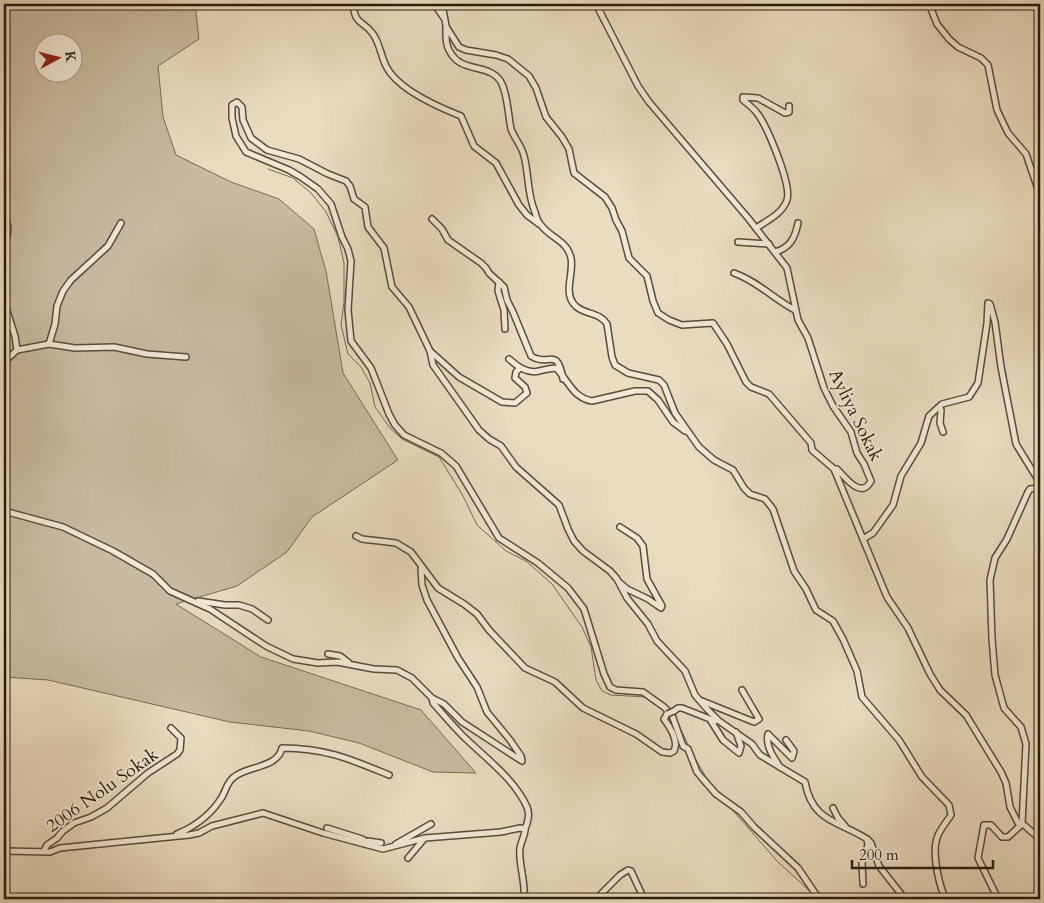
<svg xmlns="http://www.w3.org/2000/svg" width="1044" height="903" font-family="Cardo,serif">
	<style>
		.green { fill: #c8bba1; stroke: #786c57; fill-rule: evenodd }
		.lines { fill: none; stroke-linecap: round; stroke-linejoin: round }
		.stream { stroke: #746853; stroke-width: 1 }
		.minor-casing { stroke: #584c3a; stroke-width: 8 }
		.minor { stroke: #f1e8d5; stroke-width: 5 }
		.minor-bridge-casing { stroke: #584c3a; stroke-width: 8; stroke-linecap: butt }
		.minor-bridge { stroke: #f1e8d5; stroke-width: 5 }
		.labels { text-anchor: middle; stroke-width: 4; stroke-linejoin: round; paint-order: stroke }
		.street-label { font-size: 18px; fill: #281c0d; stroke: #f1e8d5 }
	</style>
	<rect width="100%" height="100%" fill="#e9dcbf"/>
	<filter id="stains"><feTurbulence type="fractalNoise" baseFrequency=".004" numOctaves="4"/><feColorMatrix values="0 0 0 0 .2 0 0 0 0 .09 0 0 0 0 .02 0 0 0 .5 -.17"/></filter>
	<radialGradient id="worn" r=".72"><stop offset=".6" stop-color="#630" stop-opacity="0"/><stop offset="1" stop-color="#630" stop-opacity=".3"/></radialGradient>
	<!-- green -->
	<path class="green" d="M4 4H195L199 39 158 66 163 117 176 155 231 182 279 199 314 229 326 271 343 373 398 460 312 517 287 552 237 586 176 604 261 657 421 710 476 773 433 772 359 743 309 731 230 722 48 680 4 677ZM42 42H72V72H42Z"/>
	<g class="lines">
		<!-- stream -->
		<g class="stream">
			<path d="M268 169 293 178 311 193 326 212 338 237 344 263V302L341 325 348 354 361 367 370 383 375 407 390 428 402 439 439 457 462 494 477 525 506 551 526 561 552 584 582 627 591 647 596 680 602 691 611 695 646 697"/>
			<path d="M676 719 689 747"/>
			<path d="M692 753 710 784"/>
			<path d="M729 806 777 861 812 893"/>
		</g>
		<defs>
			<g id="minor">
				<path d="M353 4C355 26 363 20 373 34 380 44 381 56 386 66 397 89 438 107 461 116L474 146 496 163 519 205 527 215 539 224"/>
				<path d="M434 4 444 18"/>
				<path d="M442 4C443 11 445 19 446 26 446 37 445 46 452 55 464 73 492 63 502 84 508 98 508 114 511 129 514 138 522 146 524 156 529 174 527 194 535 212 536 216 538 222 541 225 550 238 567 240 571 258 574 273 564 290 573 303 581 315 599 311 607 324L612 357 615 365 628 373 659 380 664 385 675 413 699 447 714 460 733 470 744 488 750 494 765 499 773 509 794 571 806 589 816 610 833 621 843 639 857 671 862 697 899 740 922 777 949 805 951 815C946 823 937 832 936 842 933 856 939 887 946 899"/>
				<path d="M596 4 638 86 649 102 748 218 787 268 798 320 808 338 824 388 833 406 851 432 857 453 864 464 871 481C861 500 845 477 837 469H834L887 597 908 628 930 674 940 690 966 715 1001 772 1006 783 1010 807 1018 823 1024 825 1040 839"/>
				<path d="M929 4 937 24 949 39 958 47 981 58 988 65 997 110 1008 133 1026 154 1040 195"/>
				<path d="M1035 4 1040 14"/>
				<path d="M447 28 459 47 466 50 496 55 508 59 529 76 536 88 546 117 562 137 569 149 574 173 605 197 612 208 616 220 622 231 629 258 647 276 653 301 658 313 669 320 682 325 713 323 727 344 746 382 751 387 769 394 811 443 812 450 834 469"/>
				<path d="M4 215C10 227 8 233 4 245"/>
				<path d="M432 219 442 229 448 240 481 263 486 268 489 273 504 287 507 300 513 312 531 356C549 368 557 345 563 379"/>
				<path d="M756 228C768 220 782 214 787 200 792 185 767 126 757 113 753 108 748 104 743 100V97L758 98 785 113 789 112V106"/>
				<path d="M738 242 769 244"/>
				<path d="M775 252C790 248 795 238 798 223"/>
				<path d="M734 273C757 281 774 299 795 310"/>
				<path d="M499 282 498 291 504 310 505 329"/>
				<path d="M4 302 15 336 17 350"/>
				<path d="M49 344 75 348 114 347 147 354 186 357"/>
				<path d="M430 351 433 365 479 430 489 439 501 446 516 467 559 505 568 529 574 541 583 551 610 571 617 579 627 598 648 624 657 641 685 671 695 695 708 710 719 721 752 744 760 755 805 782C812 822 839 821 867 839L871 843 879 866 905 899"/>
				<path d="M509 359C517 366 527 374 539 371 545 370 550 368 556 368 568 380 573 398 592 401L635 391H648L658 400 673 422 685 431"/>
				<path d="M4 362 17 350 49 344 55 324 57 306 63 291 71 280 108 246 121 223"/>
				<path d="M520 368 516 372 515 378 525 387 527 393 515 403 502 402 459 377 430 351 409 307 392 287 384 248 368 227 365 207 354 199 350 186 346 181 328 174 299 159 267 150 251 138 243 120 242 107 237 102 232 105V118L236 136 246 152 289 170 301 177 318 189 331 204 342 237 348 249 351 261 348 310 351 341 371 368 389 414 395 425 404 435 441 453 456 466 499 538 538 563 568 588 584 609 604 674 610 687 616 690 643 692 664 707 672 715 683 746 688 749 697 772 702 778 716 794 741 812 754 827 798 868 819 899"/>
				<path d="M939 407 941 410 940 423 943 432"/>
				<path d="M4 511 63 527 113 551 153 574 170 591 210 609 266 646 293 659 318 663 337 662 374 669 397 670 412 678 432 698 444 704 462 722 522 761 521 756 510 740 487 712 477 687 458 658 427 600 422 585 421 568"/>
				<path d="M620 527 637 538 643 546 647 579 662 606 661 608 648 599 627 589 620 583"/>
				<path d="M356 536 362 539 396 543 411 552 438 588 464 604 477 614 489 630 525 668 555 682 583 708 636 734 662 752 670 753 674 751C679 741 670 727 664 719L667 714"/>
				<path d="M863 539 873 533 893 505 901 476 921 443 929 416 942 404 969 397 978 383 987 323 988 303 990 304 995 322 1001 367 1016 444 1040 483"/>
				<path d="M198 601 225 605H239L252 609 268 620"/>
				<path d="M328 654 340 656 349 663"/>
				<path d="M432 698 433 703C443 714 452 725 462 735 484 757 514 778 527 807 530 814 528 822 525 829"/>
				<path d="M702 701 754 722 759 719 742 690"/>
				<path d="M674 711 678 708H682L715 721"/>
				<path d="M711 721 723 740 739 753 741 746 736 732"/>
				<path d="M780 767C774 758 765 746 768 734L792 758 794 751 786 740"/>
				<path d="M833 808 838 818 845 826"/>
				<path d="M327 828 362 839 364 840 365 844"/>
				<path d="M177 834C196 826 211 815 222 797 226 790 227 782 234 777 247 766 278 768 282 748 325 748 350 759 389 775"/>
				<path d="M365 844 368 841 381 843"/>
				<path d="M396 844 431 824"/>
				<path d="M4 851 50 852 60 848 189 835 199 833 212 826 263 813 323 833 383 849 425 838 501 832 520 828 525 829C525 836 521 841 520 848 518 863 526 882 524 899"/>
				<path d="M44 851 47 845 57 838 63 831 74 823 91 817 107 808 148 773 177 754 180 750 181 738 171 728"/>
				<path d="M408 858 424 839"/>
				<path d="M863 884 862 863 868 845 867 839"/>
				<path d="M596 899 620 875 628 870 631 871 644 899"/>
				<path d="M998 899 978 858 984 825H991L1002 837H1008L1022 824 1026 744 1021 727 1004 708 995 675 992 639 990 580 995 558 1007 539 1028 492 1030 489 1040 488"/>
			</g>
		</defs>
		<!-- minor casing -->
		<use href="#minor" class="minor-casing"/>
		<!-- minor -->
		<use href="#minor" class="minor"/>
		<defs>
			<path id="minor-bridge" d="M667 714 674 711"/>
		</defs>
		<!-- minor-bridge casing -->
		<use href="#minor-bridge" class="minor-bridge-casing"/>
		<!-- minor-bridge -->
		<use href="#minor-bridge" class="minor-bridge"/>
	</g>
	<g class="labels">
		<!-- street labels -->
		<g class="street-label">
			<text transform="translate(856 415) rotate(64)" y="6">Ayliya Sokak</text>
			<text transform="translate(102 790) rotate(-35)" y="6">2006 Nolu Sokak</text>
		</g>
	</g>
	<!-- margin -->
	<rect width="1044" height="903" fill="none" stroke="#e9dcbf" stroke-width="20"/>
	<rect x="5" y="5" width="1034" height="893" fill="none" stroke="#281c0d" stroke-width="2.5"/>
	<rect x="10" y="10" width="1024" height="883" fill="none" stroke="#281c0d"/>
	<!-- north arrow -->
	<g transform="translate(58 58) rotate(83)"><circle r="24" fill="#f1e8d5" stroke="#a19685"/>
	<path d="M0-4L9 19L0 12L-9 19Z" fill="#8f2418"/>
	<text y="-8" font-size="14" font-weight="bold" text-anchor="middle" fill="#281c0d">K</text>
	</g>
	<!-- scale -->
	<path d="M852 860v8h141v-8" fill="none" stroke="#281c0d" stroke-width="2.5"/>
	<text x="859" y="860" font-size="15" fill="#281c0d" stroke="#f1e8d5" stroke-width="4" paint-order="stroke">200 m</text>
	<rect width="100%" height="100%" filter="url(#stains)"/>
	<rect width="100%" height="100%" fill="url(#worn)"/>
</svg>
